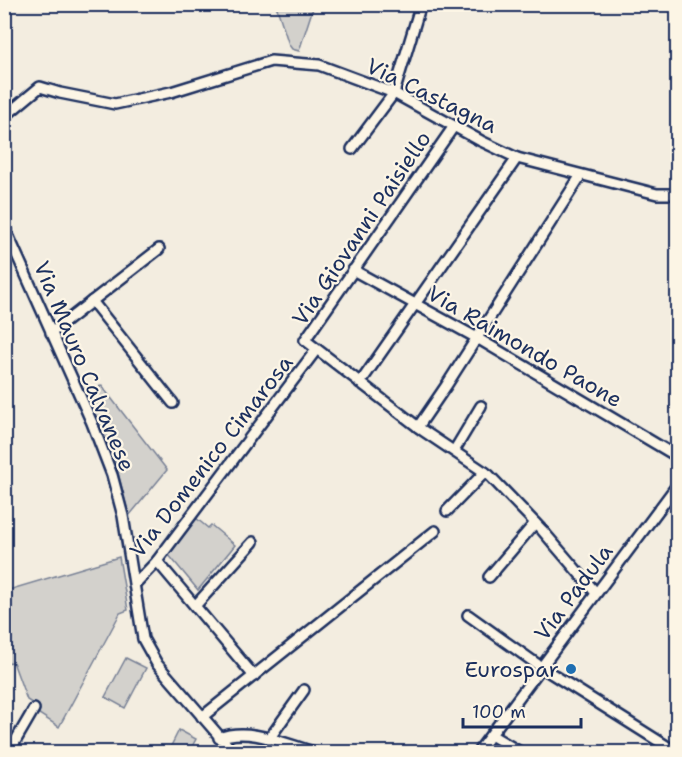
<svg xmlns="http://www.w3.org/2000/svg" width="682" height="757" font-family="'Shantell Sans',sans-serif">
	<style>
		.green { fill: #d3d1cc; stroke: #778095; stroke-width: 1.5 }
		.lines { fill: none; stroke-linecap: round; stroke-linejoin: round }
		.street-casing { stroke: #1b2f5e; stroke-width: 14 }
		.street { stroke: #fcf5e5; stroke-width: 9 }
		.poi-dot { fill: #1f6fb2; stroke: #fcf5e5; stroke-width: 2 }
		.labels { text-anchor: middle; stroke-width: 4.5; stroke-linejoin: round; paint-order: stroke }
		.street-label { font-size: 22px; fill: #1b2f5e; stroke: #fcf5e5 }
		.poi-label { font-size: 22px; fill: #1b2f5e; stroke: #fcf5e5; text-anchor: end }
	</style>
	<rect width="100%" height="100%" fill="#f3ede0"/>
	<filter id="ink" filterUnits="userSpaceOnUse"><feTurbulence type="fractalNoise" baseFrequency=".0167" numOctaves="2"/><feDisplacementMap in="SourceGraphic" scale="12" xChannelSelector="R" yChannelSelector="G"/><feConvolveMatrix kernelMatrix="1 2 1 2 8 2 1 2 1" color-interpolation-filters="sRGB"/></filter>
	<g filter="url(#ink)">
		<!-- green -->
		<g class="green">
			<path d="M276 5H314L299 51 292 49 289 45Z"/>
			<path d="M101 385 167 470 129 516 114 457 89 400Z"/>
			<path d="M196 518 208 528 211 525 235 545 198 590 168 554Z"/>
			<path d="M119 557 128 610 120 613 117 619 59 727 36 712 38 707 27 700 13 662 5 663V591Z"/>
			<path d="M126 658 146 668 125 708 105 697Z"/>
			<path d="M179 730 196 739 189 752H168Z"/>
		</g>
		<g class="lines">
			<defs>
				<g id="street">
					<path d="M4 117 40 87 60 93 115 104 171 92 271 61 319 65 394 93 481 141 517 158 657 194H678"/>
					<path d="M454 126 305 340 422 430 489 475 542 530 596 593"/>
					<path d="M352 149 394 93 421 4"/>
					<path d="M4 226 92 423 112 475 123 516 143 639 157 664 233 752"/>
					<path d="M353 270 477 338 678 457"/>
					<path d="M92 301 173 403"/>
					<path d="M51 333 159 249"/>
					<path d="M360 383 517 158"/>
					<path d="M418 427 446 386 581 175"/>
					<path d="M454 451 481 406"/>
					<path d="M447 511 485 472"/>
					<path d="M157 561 254 676"/>
					<path d="M489 577 535 523"/>
					<path d="M135 584 157 561 316 350"/>
					<path d="M195 606 253 542"/>
					<path d="M468 615 541 667 676 752"/>
					<path d="M202 717 435 531"/>
					<path d="M491 735 520 752"/>
					<path d="M219 738C249 726 285 744 314 752"/>
					<path d="M269 739 304 690"/>
					<path d="M9 752 34 709"/>
					<path d="M478 752 678 484"/>
				</g>
			</defs>
			<!-- street casing -->
			<use href="#street" class="street-casing"/>
			<!-- street -->
			<use href="#street" class="street"/>
		</g>
	</g>
	<!-- markers -->
	<circle class="poi-dot" cx="571" cy="669" r="6"/>
	<g class="labels">
		<!-- street labels -->
		<g class="street-label">
			<text transform="translate(432 95) rotate(26)" y="8">Via Castagna</text>
			<text transform="translate(361 228) rotate(-56)" y="8">Via Giovanni Paisiello</text>
			<text transform="translate(525 346) rotate(30)" y="8">Via Raimondo Paone</text>
			<text transform="translate(85 366) rotate(67)" y="8">Via Mauro Calvanese</text>
			<text transform="translate(211 456) rotate(-52)" y="8">Via Domenico Cimarosa</text>
			<text transform="translate(573 592) rotate(-53)" y="8">Via Padula</text>
		</g>
		<!-- poi labels -->
		<g class="poi-label">
			<text x="559" y="677">Eurospar</text>
		</g>
	</g>
	<!-- margin -->
	<rect width="682" height="757" fill="none" stroke="#fcf5e5" stroke-width="24"/>
	<rect x="12" y="12" width="658" height="733" fill="none" stroke="#1b2f5e" stroke-width="2" filter="url(#ink)"/>
	<!-- scale -->
	<path d="M463 718v9h118v-9" fill="none" stroke="#1b2f5e" stroke-width="3"/>
	<text x="472" y="718" font-size="18" fill="#1b2f5e" stroke="#fcf5e5" stroke-width="4.5" paint-order="stroke">100 m</text>
</svg>
